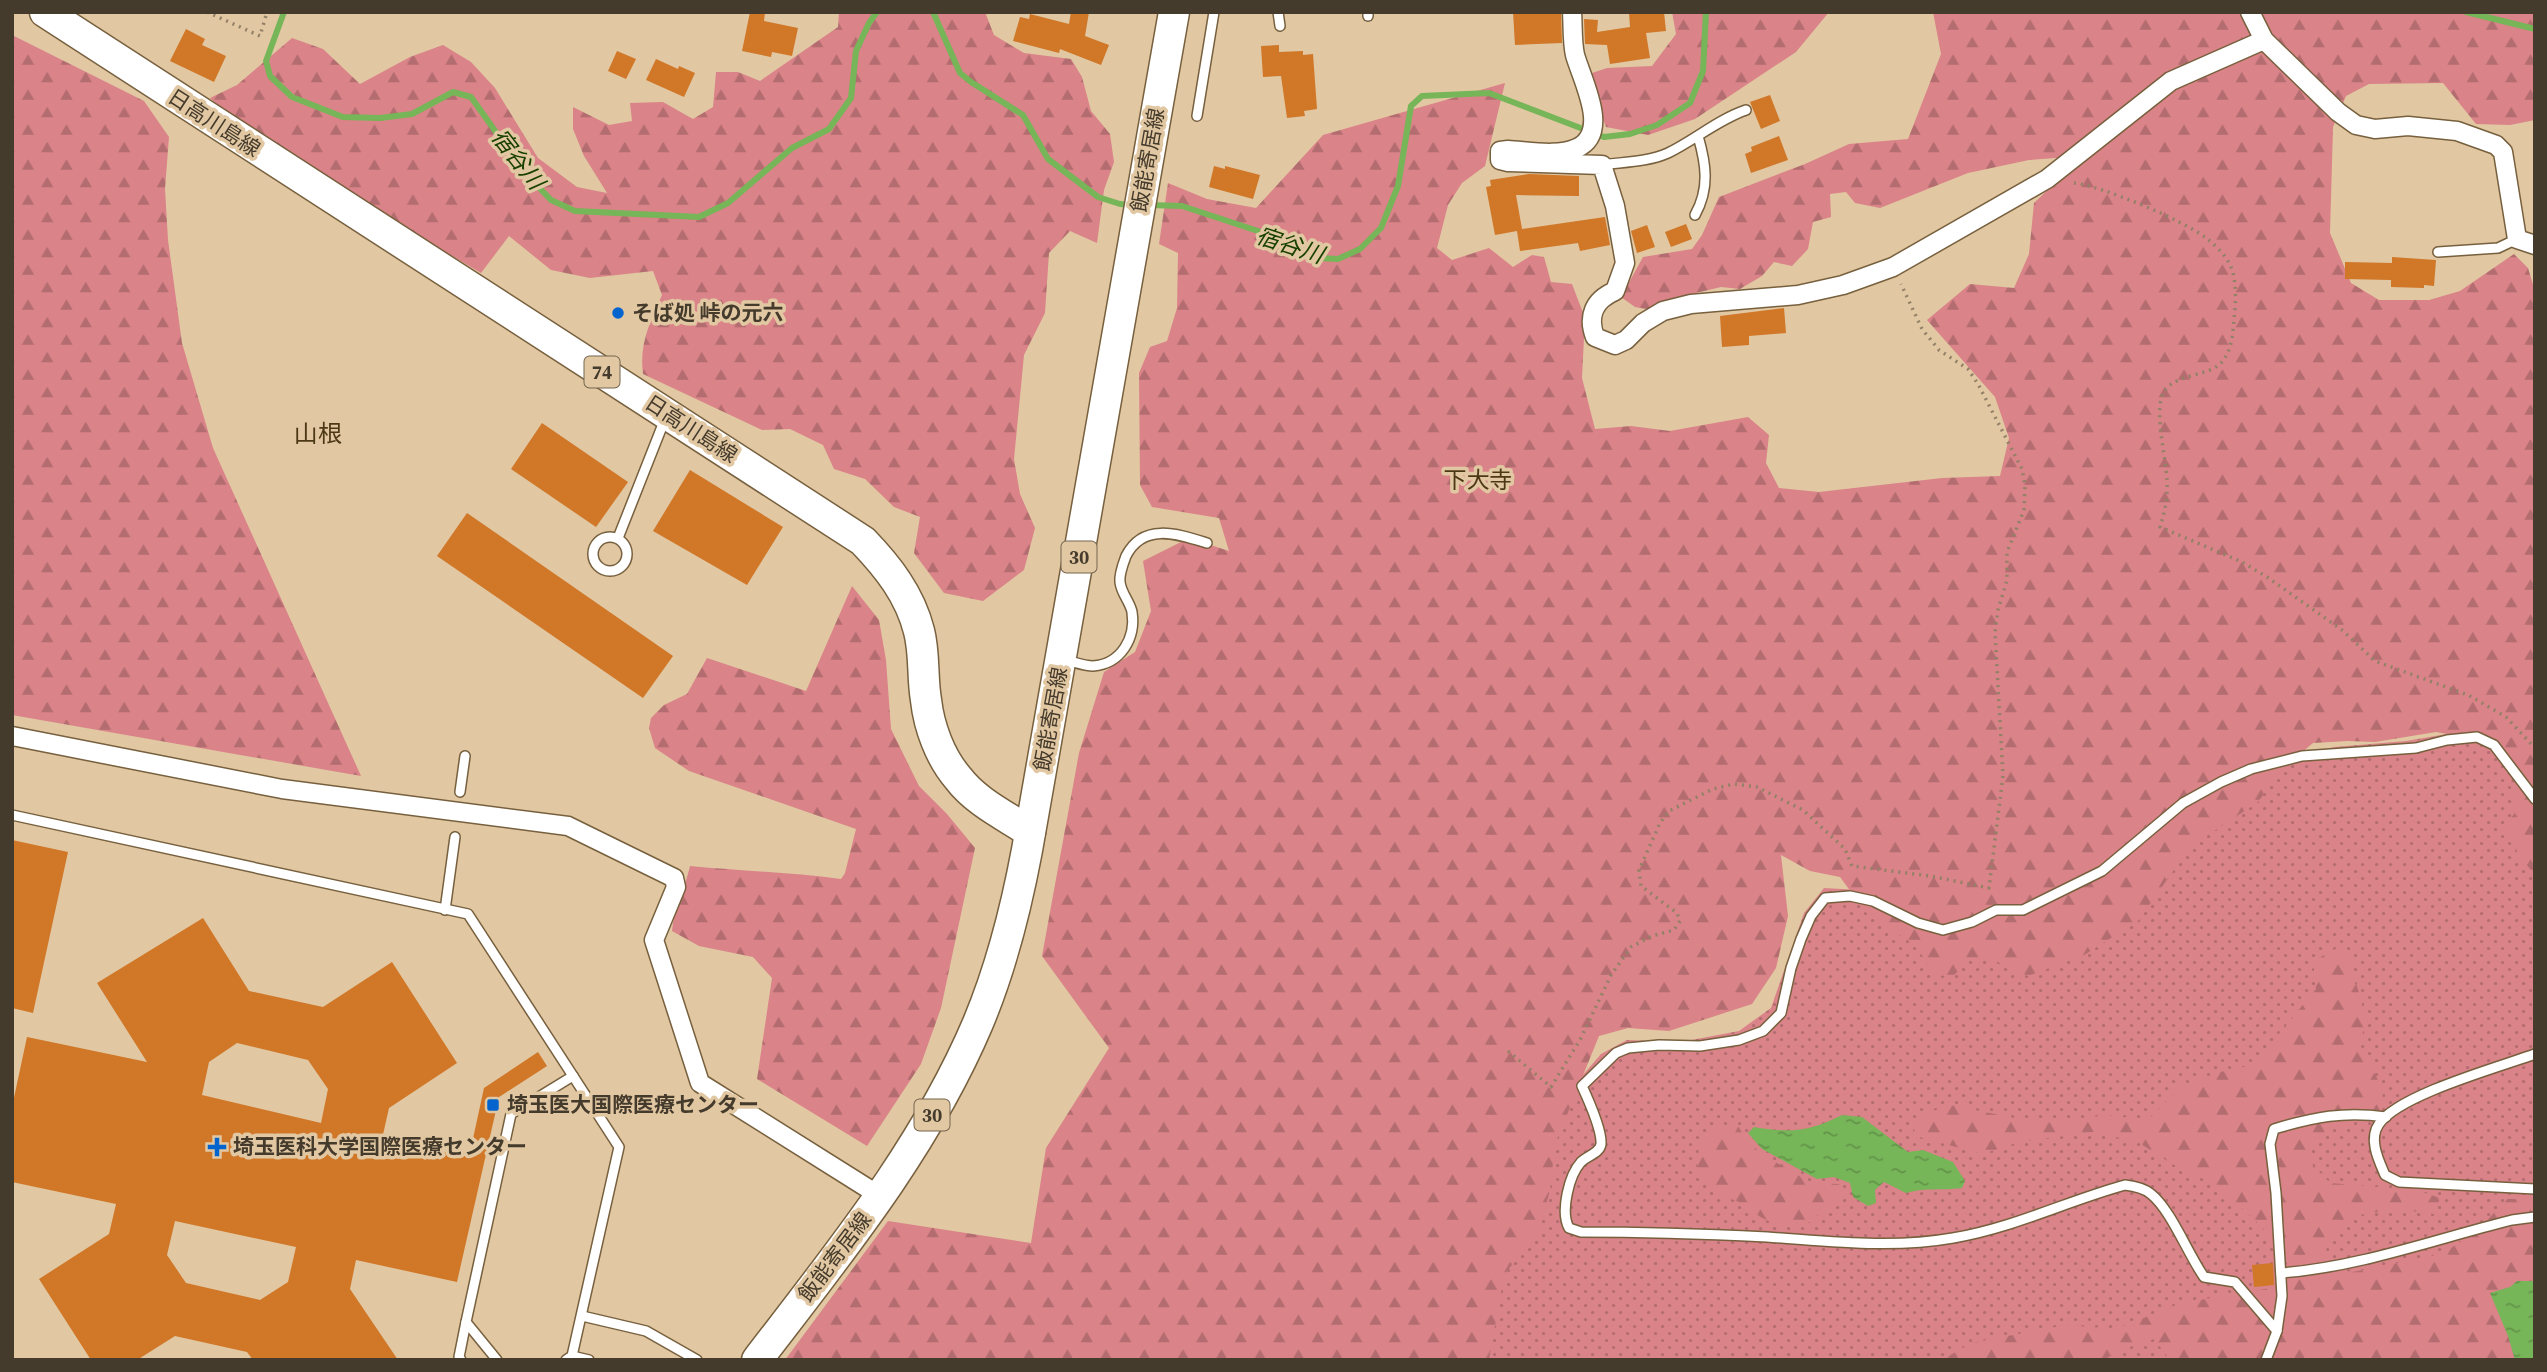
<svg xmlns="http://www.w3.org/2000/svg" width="2547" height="1372" font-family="'Source Serif 4','Noto Sans JP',serif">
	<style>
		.green { fill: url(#green-dots) }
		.forest { fill: url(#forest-firs) }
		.water { fill: url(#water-ripples) }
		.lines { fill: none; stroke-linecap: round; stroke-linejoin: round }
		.stream { stroke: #76b558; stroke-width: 6 }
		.building { fill: #d07728; fill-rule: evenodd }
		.service-casing { stroke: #77603e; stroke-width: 12 }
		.minor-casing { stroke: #77603e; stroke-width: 21 }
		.primary-casing { stroke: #77603e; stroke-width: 33 }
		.path { stroke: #938167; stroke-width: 3.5; stroke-dasharray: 2 5; stroke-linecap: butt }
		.service { stroke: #fff; stroke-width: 9 }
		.minor { stroke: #fff; stroke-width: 18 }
		.primary { stroke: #fff; stroke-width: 30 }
		.poi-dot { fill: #0464cd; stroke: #e1c7a2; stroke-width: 2.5 }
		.labels { text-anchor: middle; stroke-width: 7; stroke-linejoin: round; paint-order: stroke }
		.shield { fill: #e1c7a2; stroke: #74654f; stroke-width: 2 }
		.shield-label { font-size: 19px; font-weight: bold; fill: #453b2c }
		.street-label { font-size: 21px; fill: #453b2c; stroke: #e1c7a2 }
		.poi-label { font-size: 21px; font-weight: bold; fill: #453b2c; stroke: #e1c7a2; text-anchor: start }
		.water-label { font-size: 23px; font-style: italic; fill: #184100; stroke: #e1c7a2 }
		.neighbourhood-label { font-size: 23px; fill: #4d3816; stroke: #e1c7a2 }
		.quarter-label { font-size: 24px; fill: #4d3816; stroke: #e1c7a2 }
	</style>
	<defs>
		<pattern id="green-dots" width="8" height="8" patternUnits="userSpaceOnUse" patternTransform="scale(1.75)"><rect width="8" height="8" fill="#da8388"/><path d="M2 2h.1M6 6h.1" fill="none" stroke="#b36c6f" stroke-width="1.8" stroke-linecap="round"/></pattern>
		<pattern id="forest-firs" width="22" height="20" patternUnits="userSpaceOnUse" patternTransform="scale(1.75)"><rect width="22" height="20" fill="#da8388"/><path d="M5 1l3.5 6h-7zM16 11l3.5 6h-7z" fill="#b36c6f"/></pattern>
		<pattern id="water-ripples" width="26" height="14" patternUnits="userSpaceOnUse" patternTransform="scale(1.75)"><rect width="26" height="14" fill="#76b558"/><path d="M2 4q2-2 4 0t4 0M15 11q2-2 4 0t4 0" fill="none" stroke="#639449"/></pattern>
	</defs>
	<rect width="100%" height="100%" fill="#e1c7a2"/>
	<!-- green -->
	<path class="green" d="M2535 714V1360H1481L1516 1225 1582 1076 1601 1054 1627 1040 1681 1042 1739 1031 1771 1008 1804 913 1824 888 1860 890 2230 767 2335 747 2406 741 2476 729Z"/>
	<!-- forest -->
	<g class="forest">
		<path d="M839 12H985L994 35 1024 53 1071 59 1082 77 1091 111 1110 134 1114 162 1104 190 1097 243 1070 231 1049 253 1045 313 1024 355 1014 459 1020 494 1035 528 1024 570 983 601 944 593 914 553 920 517 894 507 865 479 834 469 823 445 790 429 762 430 643 374C639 344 650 322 662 295L653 271 590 278 551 270 509 236 481 273 251 136 210 98 237 85 292 38 323 49 360 84 410 57 443 45 471 62 495 88 538 158 577 187 607 193 584 156 573 129V107L609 125 632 121 630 103 663 102 693 119 713 107 716 72H738L760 81 838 27Z"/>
		<path d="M1672 12H1829L1796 52 1695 119 1648 135 1606 127 1586 75 1607 68 1652 66 1676 34Z"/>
		<path d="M1933 12H2535V120L2510 125 2476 124 2443 83 2369 84 2346 96 2333 127 2330 233 2351 283 2379 300H2429L2460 291 2514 254 2528 268 2535 291V875L2518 854 2505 825 2515 813 2511 788 2513 767 2498 743 2436 732 2375 742 2348 741 2313 743 2281 770 2258 802 2190 847 2138 921 2084 955 2028 976 1991 959 1969 961 1954 975 1936 976 1915 945 1868 915 1840 877 1810 871 1781 855 1788 916 1776 968 1752 1004 1669 1031 1628 1028 1599 1036 1555 1144 1550 1190 1539 1230 1504 1275 1489 1360H785L888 1221 1031 1243 1046 1148 1109 1048 1042 956 1079 753 1104 672 1135 652 1151 611 1143 561 1189 538 1229 551 1219 518 1152 507 1140 485 1139 373 1150 347 1167 341 1177 308 1178 253 1159 244 1168 183 1207 199 1256 208 1323 135 1505 83 1485 166 1462 183 1448 205 1437 248 1452 260 1489 248 1513 267 1532 255 1544 257 1551 282 1572 284 1585 318 1582 378 1595 429 1631 426 1670 431 1748 417 1769 435 1766 463 1779 488 1819 492 1942 478 2000 476 2009 438 1995 397 1927 320 1970 284 2014 288 2029 254 2034 203 2083 156 2029 160 1968 173 1880 208 1855 203 1846 192 1830 194 1831 217 1813 222 1808 249 1792 266 1774 262 1762 276 1740 289 1721 287 1671 299 1652 310 1635 307 1621 297 1643 257 1692 249 1702 235 1719 197 1805 164 1849 144 1908 139 1941 54Z"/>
		<path d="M12 35 144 101 169 137 165 189 168 240 182 343 213 448 361 776 12 715Z"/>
		<path d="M852 586 879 620 886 660 891 729 919 786 947 814 975 848 941 1008 921 1064 867 1146 757 1079 772 978 753 957 699 946 672 931C674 908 685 888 690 866 740 871 790 872 841 879L845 873 856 829 689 771 655 748 649 728 651 718 664 705 687 694 707 658 806 691Z"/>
		<path d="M2343 945 2353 961 2351 977 2357 986 2365 1016 2361 1047 2381 1086 2384 1106 2371 1117 2316 1135 2309 1161 2330 1183 2416 1190 2440 1198 2434 1214 2396 1209 2353 1216 2327 1241 2325 1267 2353 1272 2442 1254 2478 1230 2507 1199H2535V1360H2170L2154 1339 2126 1348 2103 1360H1942L1971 1343 2066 1325 2116 1329 2181 1303 2265 1289 2277 1284 2289 1260 2262 1227 2237 1203 2208 1181 2172 1164 2138 1142 2093 1132 2020 1142 1982 1154 1912 1135 1922 1115 1949 1105 2030 1121H2061L2107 1115 2148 1120 2182 1085 2220 1072 2253 1065 2316 989 2313 961Z"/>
		<path d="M1735 1121 1744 1136 1760 1153 1811 1183 1839 1184 1845 1196C1831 1209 1821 1208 1811 1223L1801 1220C1780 1234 1761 1217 1743 1205 1738 1200 1730 1199 1723 1196 1693 1183 1692 1162 1705 1134Z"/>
	</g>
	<!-- water -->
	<g class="water">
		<path d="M1842 1115 1862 1117 1908 1152 1923 1150 1953 1162 1965 1181 1962 1188C1940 1191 1928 1187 1906 1193L1884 1182 1875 1190 1876 1203 1868 1206 1853 1197 1850 1183 1834 1177 1817 1179 1762 1149 1748 1133 1754 1127C1789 1133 1809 1132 1842 1115Z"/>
		<path d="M2517 1281H2535V1360H2515L2508 1336 2490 1293 2510 1287Z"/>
	</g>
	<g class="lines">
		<!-- stream -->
		<g class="stream">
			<path d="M284 12 266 61 270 76 292 97 343 117 380 118 412 114 453 92 471 97 525 173 551 200 575 211 699 217 728 203 792 148 829 129 851 98 856 51 869 23 877 12"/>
			<path d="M933 12 960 73 971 82 1023 115 1048 159 1098 197 1120 204 1131 205"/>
			<path d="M2466 12 2535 29"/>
			<path d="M1149 205 1182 206 1258 231 1318 258 1338 259 1360 249 1381 228 1398 186 1411 106 1422 96 1489 93 1604 137 1630 134 1657 125 1690 103 1703 71 1706 12"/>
		</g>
	</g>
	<!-- building -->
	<g class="building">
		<path d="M750 12H765L764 21 798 28 792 56 772 52 771 57 742 51Z"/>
		<path d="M1071 12H1089L1085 36 1109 45 1101 65 1060 49 1059 53 1013 41 1020 17 1029 19 1030 14 1069 24Z"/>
		<path d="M1513 12H1561L1562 43 1515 45Z"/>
		<path d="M1629 12H1664L1666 31 1646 33 1650 58 1610 64 1607 45 1585 44 1584 19 1598 20 1597 32 1630 27Z"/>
		<path d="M186 29 205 39 202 45 226 56 214 82 170 61Z"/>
		<path d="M1279 45V52L1303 51V55L1313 54 1317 109 1304 111 1305 116 1287 118 1281 76 1263 77 1261 46Z"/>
		<path d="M617 51 636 59 626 79 608 71Z"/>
		<path d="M656 59 678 69 679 66 695 73 684 97 646 80Z"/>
		<path d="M1770 95 1780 121 1761 129 1750 102Z"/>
		<path d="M1779 136 1788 160 1751 173 1745 154 1752 151 1751 147Z"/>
		<path d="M1214 166 1225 169V166L1260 175 1253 199 1209 187Z"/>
		<path d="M1529 174 1579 176V196L1516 195 1522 229 1605 217 1610 245 1580 251 1578 243 1520 251 1517 231 1495 235 1486 187 1491 186 1490 180Z"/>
		<path d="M1686 224 1692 239 1671 247 1665 232Z"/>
		<path d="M1647 225 1655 247 1637 253 1631 231Z"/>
		<path d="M2392 257 2436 260 2434 286 2424 285V288L2391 287V280L2345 279V262L2392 263Z"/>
		<path d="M1784 308 1786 333 1749 336V345L1722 347 1720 316Z"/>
		<path d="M542 423 628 482 596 527 511 469Z"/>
		<path d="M690 470 783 527 747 585 653 531Z"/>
		<path d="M467 513 673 656 643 698 437 556Z"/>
		<path d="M12 840 68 852 33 1013 12 1008Z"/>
		<path d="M203 918 249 991 323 1007 392 962 457 1063 389 1108 382 1139 469 1157 484 1088 538 1052 547 1066 499 1097 457 1282 356 1260 350 1289 398 1360H253L247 1352 175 1336 137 1360H91L39 1279 109 1234 116 1204 12 1182V1107L27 1037 147 1062 97 983ZM237 1043 308 1060 328 1089 321 1123 202 1095 209 1062ZM175 1221 296 1247 288 1282 260 1300 186 1283 167 1255Z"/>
		<path d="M2273 1263 2274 1285 2254 1287 2252 1265Z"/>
	</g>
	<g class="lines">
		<defs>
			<g id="service">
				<path d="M1278 12 1280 26"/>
				<path d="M1368 12V16"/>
				<path d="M1197 116 1214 12"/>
				<path d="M1602 165C1624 162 1648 162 1668 153 1695 140 1717 120 1746 110"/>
				<path d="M1695 215C1710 188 1706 164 1698 136"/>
				<path d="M2438 252 2498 248 2517 239"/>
				<circle cx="610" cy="554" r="17"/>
				<path d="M618 538 665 419"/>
				<path d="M1066 660C1074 662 1085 666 1093 666 1121 664 1136 638 1132 612 1130 602 1121 593 1120 582 1119 574 1123 564 1126 556 1143 522 1178 534 1207 543"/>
				<path d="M460 792 465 756"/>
				<path d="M12 815 468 914 619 1147 572 1356 566 1360"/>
				<path d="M445 910 455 837"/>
				<path d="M2535 1054C2499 1067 2398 1095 2379 1124 2368 1139 2379 1161 2385 1175L2399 1182 2535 1189"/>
				<path d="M2281 1273C2360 1267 2435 1239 2512 1220L2535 1217"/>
				<path d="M582 1316 646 1331 697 1360"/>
				<path d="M2277 1331 2235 1282 2204 1277C2188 1254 2171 1210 2151 1194 2144 1188 2134 1186 2125 1185 2067 1201 2013 1228 1953 1238 1891 1249 1828 1241 1767 1237 1705 1234 1643 1232 1581 1232L1569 1228C1560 1212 1569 1175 1581 1162 1587 1156 1600 1153 1601 1144 1602 1130 1588 1099 1582 1086L1616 1053 1628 1048 1659 1045 1700 1046 1739 1040 1763 1031 1781 1013 1791 968 1801 939 1811 916 1825 898 1850 896 1873 901 1918 923 1943 930 1972 922 1996 910H2023L2102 871 2183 803 2221 782 2251 769 2302 756 2416 748 2447 740 2477 737 2494 745 2535 799"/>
				<path d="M572 1356 589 1360"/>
				<path d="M461 1360 459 1357 466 1322"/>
				<path d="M497 1360 466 1322 511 1114 573 1076"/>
				<path d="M2266 1360 2277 1331 2282 1296 2276 1193 2270 1144 2274 1129C2314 1117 2344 1111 2386 1117"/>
			</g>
			<g id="minor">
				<path d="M1572 12C1573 26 1572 42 1575 55 1582 80 1611 133 1577 148 1558 157 1528 151 1508 150L1500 151V160L1508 162 1602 165 1615 206 1625 263 1615 291C1594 300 1587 316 1595 337L1615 345 1626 340 1643 323 1663 311 1691 304 1798 295 1843 285 1893 267 2047 179 2171 81 2264 40"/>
				<path d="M2250 12 2264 40 2338 112 2356 125 2375 129 2408 126 2457 131 2496 145 2503 152 2517 239 2535 245"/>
				<path d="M12 736 282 789 568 826 674 878 676 887 654 940 700 1083 880 1196"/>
			</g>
			<g id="primary">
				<path d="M45 12 863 541C888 567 910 595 919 631 925 654 922 677 926 700 929 727 940 757 958 778 976 802 1006 816 1030 832"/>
				<path d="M757 1360C839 1253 925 1148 978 1023 1001 968 1016 909 1027 850L1174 12"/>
			</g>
		</defs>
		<!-- service casing -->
		<use href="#service" class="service-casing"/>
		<!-- minor casing -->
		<use href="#minor" class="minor-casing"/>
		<!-- primary casing -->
		<use href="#primary" class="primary-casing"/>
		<!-- path -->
		<g class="path">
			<path d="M207 12 260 36 267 12"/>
			<path d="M2074 183C2102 186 2183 220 2206 238 2215 245 2225 254 2230 265 2237 278 2236 304 2234 318 2233 333 2232 351 2221 363 2206 378 2170 373 2162 396 2155 415 2166 458 2167 480 2168 497 2165 511 2160 527L2242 562 2267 577 2342 630 2375 661 2468 695 2506 717 2535 748"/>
			<path d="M1508 1051 1551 1087 1581 1038 1611 975 1631 947 1652 936 1674 930 1680 921 1677 913 1641 886 1639 870 1660 823 1669 811 1713 789 1734 784 1757 787 1803 810 1845 849 1852 866 1930 876 1989 888 2003 776 1995 632 1998 610 2007 580V552L2024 510 2025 485 2022 469 1978 384 1968 369 1939 350 1922 329 1901 284"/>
		</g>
		<!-- service -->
		<use href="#service" class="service"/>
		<!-- minor -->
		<use href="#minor" class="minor"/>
		<!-- primary -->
		<use href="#primary" class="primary"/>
	</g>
	<!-- markers -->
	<g class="poi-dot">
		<circle cx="618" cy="313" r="7"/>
		<rect x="486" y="1098" width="14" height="14" rx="3.5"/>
		<path d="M213.5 1136.5h7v7h7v7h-7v7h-7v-7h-7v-7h7z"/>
	</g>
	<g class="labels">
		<!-- shield labels -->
		<g class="shield">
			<rect x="584.5" y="356.5" width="35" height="31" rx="5"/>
			<rect x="1061.5" y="541.5" width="35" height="31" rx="5"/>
			<rect x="914.5" y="1099.5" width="35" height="31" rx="5"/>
		</g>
		<g class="shield-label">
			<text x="602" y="379">74</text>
			<text x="1079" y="564">30</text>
			<text x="932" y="1122">30</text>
		</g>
		<!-- street labels -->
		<g class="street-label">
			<text transform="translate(214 123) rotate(33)" y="7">日高川島線</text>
			<text transform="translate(1148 160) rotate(-80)" y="7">飯能寄居線</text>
			<text transform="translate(691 429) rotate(33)" y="7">日高川島線</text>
			<text transform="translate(1051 719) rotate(-80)" y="7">飯能寄居線</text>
			<text transform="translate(835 1257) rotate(-53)" y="7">飯能寄居線</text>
		</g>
		<!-- poi labels -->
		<g class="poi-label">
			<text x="632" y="320">そば処 峠の元六</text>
			<text x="507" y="1112">埼玉医大国際医療センター</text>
			<text x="233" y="1154">埼玉医科大学国際医療センター</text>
		</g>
		<!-- water labels -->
		<g class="water-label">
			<text transform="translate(518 159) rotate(52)" y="8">宿谷川</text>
			<text transform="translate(1290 245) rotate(18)" y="8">宿谷川</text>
		</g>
		<!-- neighbourhood labels -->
		<g class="neighbourhood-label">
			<text x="1478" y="488">下大寺</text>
		</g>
		<!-- quarter labels -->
		<g class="quarter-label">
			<text x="318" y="442">山根</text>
		</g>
	</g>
	<!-- border -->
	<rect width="2547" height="1372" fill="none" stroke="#453b2c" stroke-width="28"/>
</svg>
